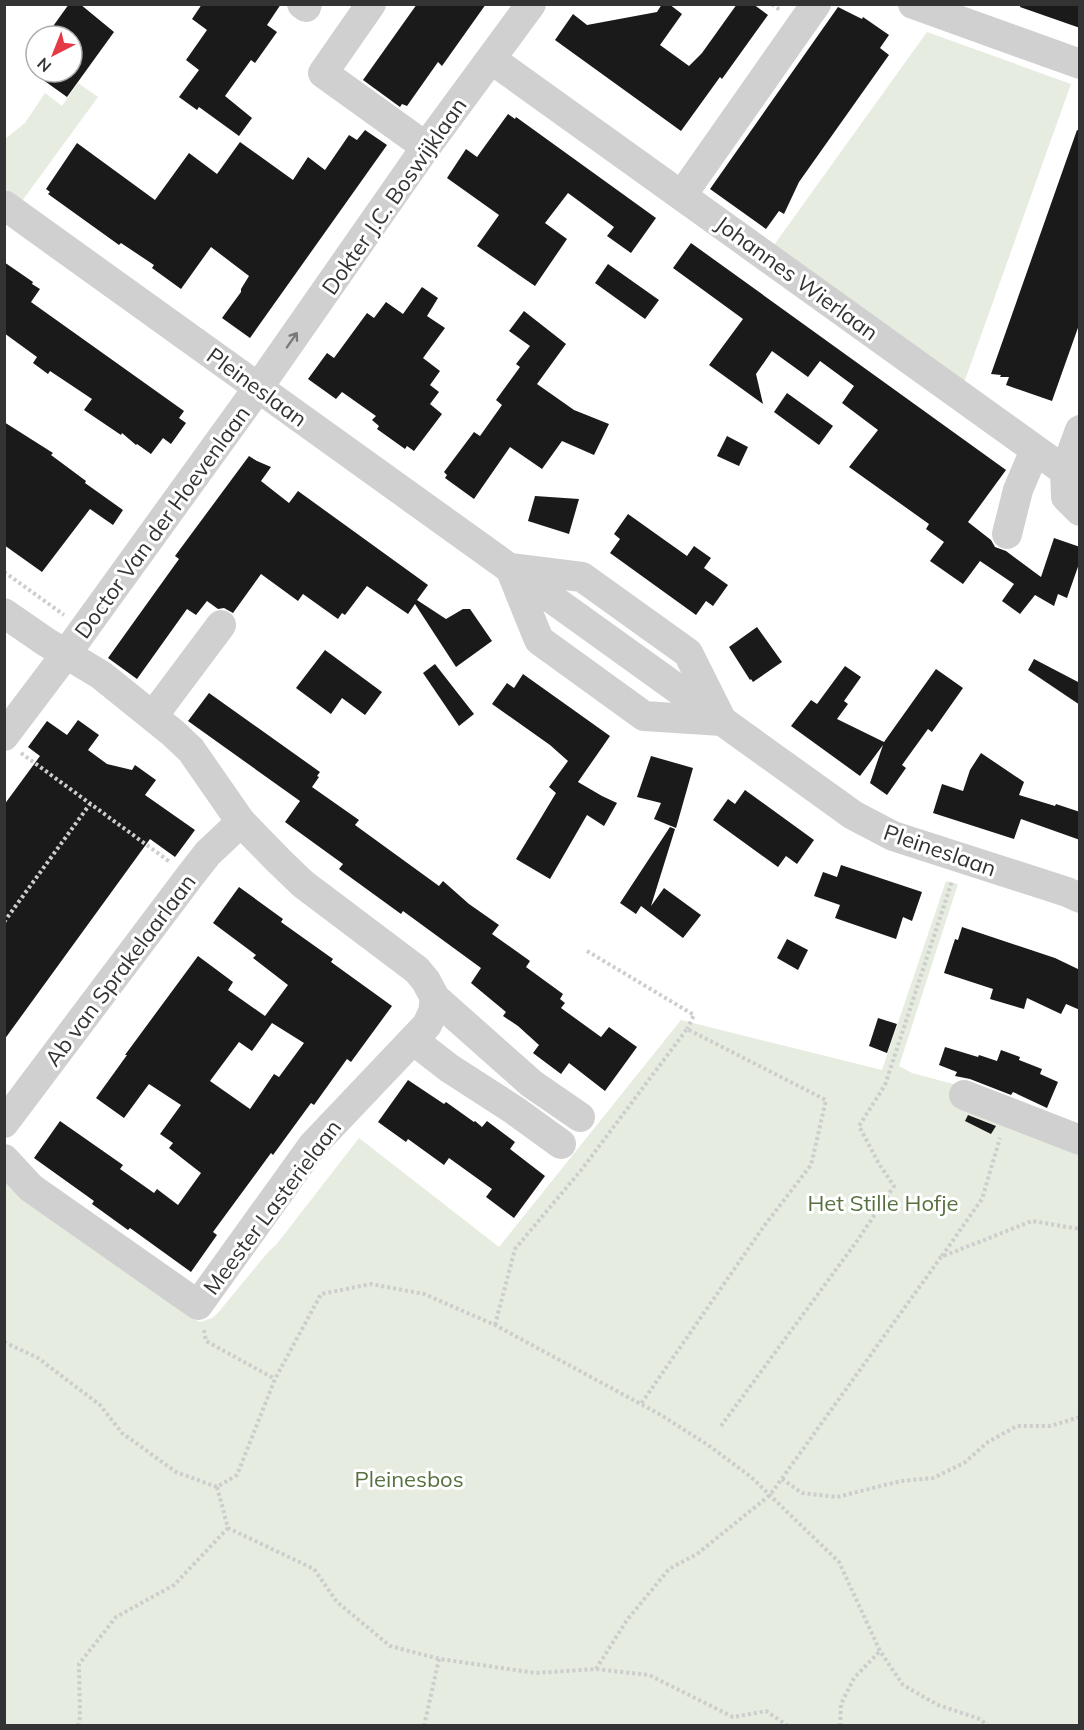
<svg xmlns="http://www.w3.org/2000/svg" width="1084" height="1730" font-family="Mulish,sans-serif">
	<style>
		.green { fill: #e6ecdf }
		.building { fill: #1a1a1a; fill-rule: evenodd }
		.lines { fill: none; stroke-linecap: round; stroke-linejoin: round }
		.path { stroke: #cdcdcd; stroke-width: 4; stroke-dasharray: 3 3; stroke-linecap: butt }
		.minor { stroke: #d0d0d0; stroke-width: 30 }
		.oneway { stroke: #7a7a7a }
		.labels { text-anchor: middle; stroke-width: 6; stroke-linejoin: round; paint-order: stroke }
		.street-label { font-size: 22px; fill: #333; stroke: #fff }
		.park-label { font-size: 22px; fill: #56703f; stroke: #fff }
	</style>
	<rect width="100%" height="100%" fill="#fff"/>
	<!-- green -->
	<g class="green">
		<path d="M927 32 1071 84 965 380 961 387 769 252Z"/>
		<path d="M78 83 98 97 22 201 5 188V139L25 123 45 93 62 106Z"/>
		<path d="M946 881 958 884 899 1066 912 1073 953 1084 1079 1156V1725H5L4 1178 188 1316 200 1322 212 1318 217 1314 269 1251 276 1245 359 1138 499 1247 681 1020 882 1070Z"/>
	</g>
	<!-- building -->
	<g class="building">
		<path d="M69 4H80L114 32 67 97 32 72H72V36H46Z"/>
		<path d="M202 4H281L267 25 277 32 255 63 251 60 225 96 252 118 239 136 199 107 197 110 179 97 199 70 186 60 207 30 192 19Z"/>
		<path d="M417 4H486L442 66 438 62 407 106 402 104 400 107 363 80Z"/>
		<path d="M662 4H669L682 14 660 45 689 66 702 53 737 4H753L768 15 722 79 720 77 681 131 555 40 573 14 587 25 657 12Z"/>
		<path d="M1021 4H1080V28L1020 7Z"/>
		<path d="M838 7 862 19 863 17 889 35 880 48 889 55 799 182 784 214 779 211 766 229 710 189Z"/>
		<path d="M508 114 515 119 516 117 656 218 631 253 607 236 614 227 568 193 545 223 567 239 535 286 477 246 499 215 447 178 466 149 477 157Z"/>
		<path d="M365 130 387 145 250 338 222 318 241 292V289L249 276 211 247 181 289 152 268 154 265 121 243 119 245 48 194 50 192 46 189 77 143 155 200 189 153 217 174 240 142 293 180 308 157 325 170 349 135 357 140Z"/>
		<path d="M1077 130 1080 131V322L1052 401 1006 385 1009 377H1000L1001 375 991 374Z"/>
		<path d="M691 243 1006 470 968 522 991 540 995 547 1006 551 1041 577 1054 538 1080 547V561L1067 598 1058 594 1054 606 1035 595 1020 614 1002 601 1014 584 980 561 963 584 930 561 944 542 926 529 929 524 849 467 878 430 842 403 854 386 820 361 808 377 772 351 756 374 763 404 709 365 743 319 673 268Z"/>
		<path d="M4 262 33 282 32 284 40 289 31 302 184 411 179 418 186 423 171 444 163 438 151 454 137 444 136 445 122 433 121 435 84 410 92 399 50 371 48 374 33 363 37 357 4 333Z"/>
		<path d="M608 264 659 300 645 319 595 283Z"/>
		<path d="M422 287 438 298 427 316 445 328 423 358 440 371 430 385 439 392 430 404 442 414 414 451 407 446 405 449 377 429 379 426 372 420 376 416 342 392 336 399 308 379 327 353 334 358 367 313 374 318 386 302 403 314Z"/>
		<path d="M524 311 566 344 537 384 574 410 609 424 594 455 562 441 542 469 510 447 474 499 445 478 447 475 444 472 474 432 480 436 502 405 496 400 520 367 516 364 530 346 509 331Z"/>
		<path d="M787 393 833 426 819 445 774 412Z"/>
		<path d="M4 422 53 453 51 455 86 481 85 483 123 510 113 525 90 509 42 572 4 545Z"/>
		<path d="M727 436 748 447 739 466 717 456Z"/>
		<path d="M249 456 257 461 271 467 261 481 289 503 298 491 428 585 417 600 446 619 463 609H470L492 641 456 667 415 604 408 614 367 586 345 615 342 613 338 619 303 594 298 601 261 574 233 613 224 608 218 609 207 601 196 615 187 609 137 679 108 658 179 559 175 556Z"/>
		<path d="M535 496 579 499 569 534 528 521Z"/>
		<path d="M628 514 687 556 694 546 711 558 704 568 728 585 713 606 706 601 696 615 610 553 620 539 614 534Z"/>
		<path d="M757 627 782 662 753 682 751 679 750 680 729 647Z"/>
		<path d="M325 650 382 692 365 715 342 698 331 714 296 688Z"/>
		<path d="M1034 659 1080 683V705L1028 670Z"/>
		<path d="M435 664 474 714 459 726 423 673Z"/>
		<path d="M845 666 861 677 844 701 848 704 837 719 884 742 936 669 963 688 932 732 928 729 902 765 906 768 887 795 870 783 883 745 860 776 791 726 811 700 817 704Z"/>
		<path d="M523 674 610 736 578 782 602 796 617 803 604 826 587 815 550 879 516 859 556 793 549 787 568 761 550 745 492 704 507 683 514 688Z"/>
		<path d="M209 693 320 772 317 776 319 777 312 787 359 820 355 825 439 886 443 881 469 904 499 925 492 934 530 961 526 967 563 994 560 999 565 1003 561 1008 601 1037 609 1027 637 1047 605 1091 569 1063 561 1074 533 1053 539 1045 518 1026 503 1016 506 1012 471 983 481 968 403 911 401 914 339 869 343 864 285 822 300 801 188 721Z"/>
		<path d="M78 720 99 735 88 750 107 764 132 770 135 765 156 780 145 795 195 830 175 857 150 839 4 1040V805L40 756 28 747 47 721 67 735Z"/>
		<path d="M981 753 1024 782 1019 795 1055 806 1056 804 1080 812V840L1021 819 1014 839 933 813 942 784 963 791 970 770Z"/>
		<path d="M651 756 693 768 676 828 654 819 661 803 637 797Z"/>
		<path d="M745 790 814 840 797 864 786 856 778 867 713 820 728 799 735 804Z"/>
		<path d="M670 827 675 829 651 906 664 888 701 915 683 938 641 906 636 914 620 903Z"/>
		<path d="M841 865 922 892 912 921 903 917 896 939 835 918 840 905 814 896 823 872 837 877Z"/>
		<path d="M239 887 283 919 281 922 333 959 331 962 392 1006 351 1062 347 1059 314 1105 311 1103 273 1155 271 1153 213 1232 217 1235 191 1272 130 1228 128 1230 92 1204 94 1201 34 1158 60 1121 123 1165 120 1169 154 1193 157 1189 178 1205 201 1173 169 1148 173 1143 160 1134 181 1105 149 1084 124 1118 96 1098 127 1055H125L198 956 233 982 228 990 265 1016 288 985 253 958 256 955 213 923ZM272 1023 304 1043 279 1077 274 1074 250 1109 210 1081 239 1042 252 1051Z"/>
		<path d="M962 927 1055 958 1080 970V1010L1066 1004 1061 1014 1027 998 1024 1009 990 999 993 989 944 973 955 939 958 940Z"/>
		<path d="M787 939 808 950 798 970 777 958Z"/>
		<path d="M878 1018 897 1024 887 1053 869 1046Z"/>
		<path d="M945 1047 978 1057 979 1055 997 1061 1001 1050 1020 1057 1019 1060 1042 1069 1040 1074 1058 1082 1047 1108 1013 1092 1011 1095 970 1079 955 1076 957 1072 939 1065Z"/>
		<path d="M408 1080 444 1104 446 1102 474 1122 475 1121 482 1127 487 1121 515 1142 510 1149 545 1176 514 1218 486 1197 492 1189 449 1158 444 1165 408 1139 406 1142 378 1122Z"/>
		<path d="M968 1115 996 1126 991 1134 965 1121Z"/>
	</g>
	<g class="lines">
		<!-- path -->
		<g class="path">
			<path d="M772 4 781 11"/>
			<path d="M4 572 64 615"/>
			<path d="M21 753 170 862"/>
			<path d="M4 922 90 804"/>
			<path d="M587 951 694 1015 687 1029"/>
			<path d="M942 1256 982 1199 1000 1138"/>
			<path d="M495 1325 515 1249 582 1169 687 1029 826 1100 811 1165 764 1226 641 1404"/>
			<path d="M204 1330 206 1341 275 1379"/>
			<path d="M4 1342 38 1358 100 1405 122 1433 176 1472 217 1487 237 1475 275 1379 321 1294 371 1284 424 1294 495 1325 661 1415 708 1445 751 1477 839 1562 880 1651 903 1685 938 1705 980 1719 988 1726"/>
			<path d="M721 1426 857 1241 894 1186 879 1164 859 1126 885 1085 952 881"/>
			<path d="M782 1479 802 1493 837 1497 901 1481 933 1478 964 1463 988 1442 1017 1426H1050L1080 1417"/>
			<path d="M217 1487 228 1528 314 1569 337 1602 390 1646 440 1659 536 1673 596 1669 649 1675 733 1717 766 1711 788 1726"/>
			<path d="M596 1669 627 1620 669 1569 697 1554 770 1495 941 1257 1032 1221 1080 1229"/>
			<path d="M78 1726 80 1717 79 1664 116 1617 174 1585 228 1528"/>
			<path d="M424 1726 439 1659"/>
			<path d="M840 1726 841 1704 854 1678 880 1651"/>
		</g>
		<!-- minor -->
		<g class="minor">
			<path d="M302 4 306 7 307 4"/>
			<path d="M371 4 323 73 426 147"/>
			<path d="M913 4 1080 64"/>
			<path d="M491 59 1065 471 1066 497 1080 511"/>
			<path d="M682 195 816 4"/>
			<path d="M4 205 853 815 893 836 1067 892 1080 898"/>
			<path d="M1065 471 1080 430"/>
			<path d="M1007 534 1018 490 1035 450"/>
			<path d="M510 568 582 577 688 653 722 721 644 716 539 640Z"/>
			<path d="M4 613 46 642 66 654 258 388 426 147 531 4"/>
			<path d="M153 716 221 625"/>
			<path d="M4 736 66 654 101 675 173 733 191 750 241 822 278 860 303 884 417 970 426 981 435 998 532 1084 580 1117"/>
			<path d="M413 1040 449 1068 514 1110 561 1144"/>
			<path d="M964 1095 1080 1140"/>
			<path d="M4 1123 190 876 208 853 241 822"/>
			<path d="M4 1159 31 1188 198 1305 313 1145 427 1025 433 1012 435 998"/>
		</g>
	</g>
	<!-- one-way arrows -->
	<defs><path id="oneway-shaft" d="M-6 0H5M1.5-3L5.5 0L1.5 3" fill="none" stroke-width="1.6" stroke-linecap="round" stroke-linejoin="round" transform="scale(1.5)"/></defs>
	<use class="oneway" href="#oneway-shaft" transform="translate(292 340) rotate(-55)"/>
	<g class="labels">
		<!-- street labels -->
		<g class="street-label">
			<text transform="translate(394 196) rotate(-55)" y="8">Dokter J.C. Boswijklaan</text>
			<text transform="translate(797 278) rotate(36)" y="8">Johannes Wierlaan</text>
			<text transform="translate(257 387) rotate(36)" y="8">Pleineslaan</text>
			<text transform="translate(162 522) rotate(-54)" y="8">Doctor Van der Hoevenlaan</text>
			<text transform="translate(940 850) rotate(19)" y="8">Pleineslaan</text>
			<text transform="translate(120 970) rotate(-53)" y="8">Ab van Sprakelaarlaan</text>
			<text transform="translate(272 1207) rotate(-53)" y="8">Meester Lasterielaan</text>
		</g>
		<!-- park labels -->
		<g class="park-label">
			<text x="883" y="1211">Het Stille Hofje</text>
			<text x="409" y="1487">Pleinesbos</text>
		</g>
	</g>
	<!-- border -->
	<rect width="1084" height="1730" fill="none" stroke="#333333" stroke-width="12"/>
	<!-- north arrow -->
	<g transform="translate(54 54) rotate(222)"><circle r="28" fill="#ffffff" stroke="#adadad" stroke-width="1.5"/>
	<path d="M0-4.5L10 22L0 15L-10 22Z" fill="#e63946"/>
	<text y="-9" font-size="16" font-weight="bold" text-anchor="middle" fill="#333333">N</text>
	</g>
</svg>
